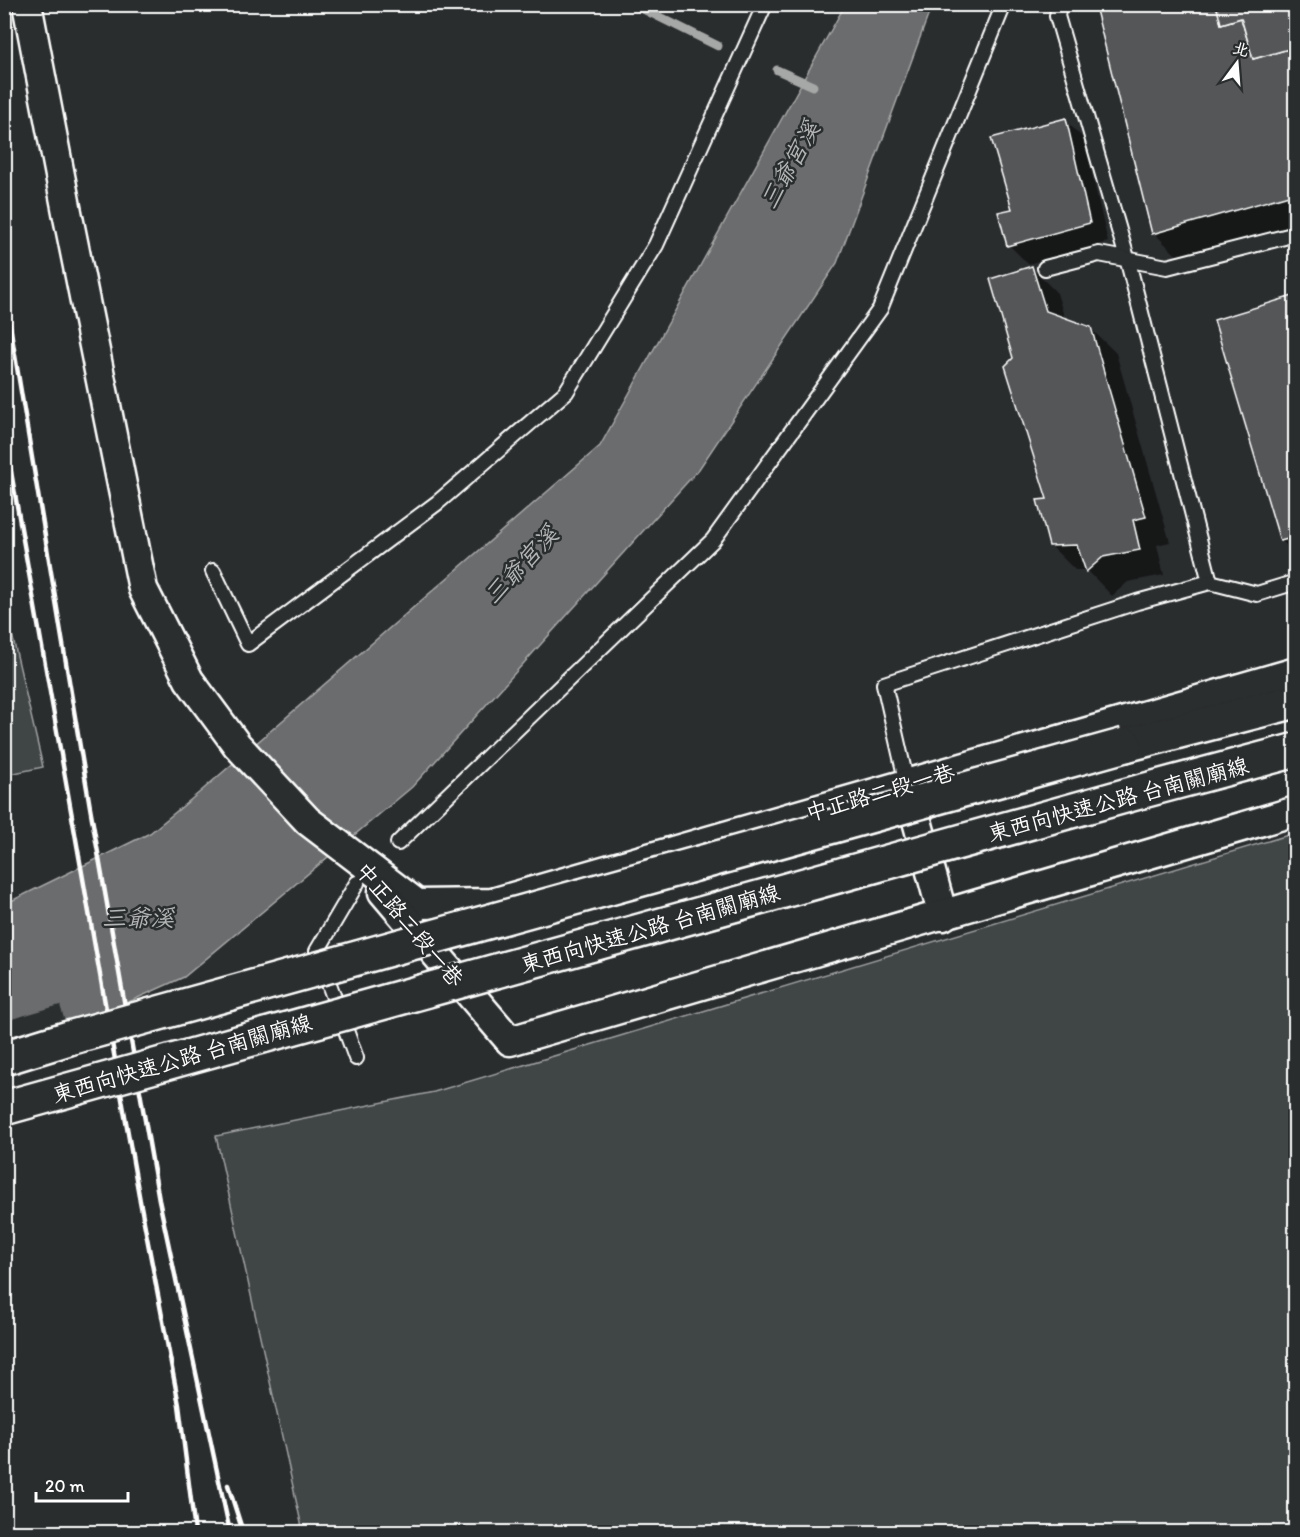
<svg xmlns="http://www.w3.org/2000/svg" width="1300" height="1537" font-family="Itim,'LXGW WenKai TC',sans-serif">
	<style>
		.green { fill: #414445; stroke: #a0a2a2; stroke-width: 1.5 }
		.water { fill: #6a6c6d; stroke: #a6a7a7; stroke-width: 1.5 }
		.pier { fill: #2a2d2e }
		.shadow { fill: #0007 }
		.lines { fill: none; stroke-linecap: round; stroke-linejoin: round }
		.stream { stroke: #a6a7a7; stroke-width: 9 }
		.building { fill: #555758; stroke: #fff; stroke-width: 1.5 }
		.service-casing { stroke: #fff; stroke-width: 18 }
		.minor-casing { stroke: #fff; stroke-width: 33 }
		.trunk-casing { stroke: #fff; stroke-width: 38 }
		.service { stroke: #2a2d2e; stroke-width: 14 }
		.minor { stroke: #2a2d2e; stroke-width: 28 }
		.trunk { stroke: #2a2d2e; stroke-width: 33 }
		.rail { stroke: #fff; stroke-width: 4.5 }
		.trunk-bridge-casing { stroke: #fff; stroke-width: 38; stroke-linecap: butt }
		.trunk-bridge { stroke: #2a2d2e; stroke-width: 33 }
		.labels { text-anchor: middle; stroke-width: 5; stroke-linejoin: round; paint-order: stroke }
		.street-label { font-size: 22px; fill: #fff; stroke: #2a2d2e }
		.water-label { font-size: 24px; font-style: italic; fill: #b4b6b6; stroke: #2a2d2e }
	</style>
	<rect width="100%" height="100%" fill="#2a2d2e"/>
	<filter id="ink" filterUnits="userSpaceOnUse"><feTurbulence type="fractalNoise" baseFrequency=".0167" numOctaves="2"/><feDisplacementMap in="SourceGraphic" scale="12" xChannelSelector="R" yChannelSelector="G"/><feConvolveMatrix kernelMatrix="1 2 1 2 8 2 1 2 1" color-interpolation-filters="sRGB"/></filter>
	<g filter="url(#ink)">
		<!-- green -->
		<g class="green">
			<path d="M4 600 43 767 5 775H4Z"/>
			<path d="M1295 833V1532H303L216 1136 434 1092Z"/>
		</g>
		<!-- water -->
		<path class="water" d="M845 5H932L837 263 699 469 412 787 184 977 33 1045 5 1080V904L150 833 200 792 600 446Z"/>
		<!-- pier -->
		<path class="pier" d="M60 1005 68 1032 34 1047 7 1082 4 1083 5 1021Z"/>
		<!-- shadow -->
		<g class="shadow">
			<path d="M1296 4V225L1179 258 1154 233Z"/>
			<path d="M1065 120 1084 139 1108 242 1028 264 1009 245Z"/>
			<path d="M1032 268 1057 293 1065 319 1090 328 1116 353 1170 542 1157 545 1164 575 1128 582 1112 596 1087 570H1075L1050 545 1049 500 1015 358Z"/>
			<path d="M1296 297V555L1281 540Z"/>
		</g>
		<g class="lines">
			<!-- stream -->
			<g class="stream">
				<path d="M633 4 718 46"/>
				<path d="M777 70 813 86"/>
			</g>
		</g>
		<!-- building -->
		<g class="building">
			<path d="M1112 4H1216L1221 24 1241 18 1253 59 1296 47V193L1152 234 1096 10Z"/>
			<path d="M1216 4H1296V47L1253 59 1241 18 1221 24Z"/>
			<path d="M1066 118 1090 223 1007 246 998 212 1012 209 991 138Z"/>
			<path d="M1032 266 1046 311 1091 327 1146 517 1133 520 1140 550 1103 557 1086 572 1077 545 1049 546 1037 500 1047 499 1005 366 1013 358 990 279Z"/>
			<path d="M1296 295V537L1280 541 1214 320Z"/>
		</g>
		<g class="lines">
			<defs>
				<g id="service">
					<path d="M1059 4 1057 16 1127 258 1210 582"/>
					<path d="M1045 268 1099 254 1167 267 1296 234"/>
					<path d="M213 571 248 644 437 503 566 392 656 245 765 4"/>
					<path d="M907 784 884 684 1137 602 1210 582 1257 594 1296 582"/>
					<path d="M398 843 713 540 880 309 1004 4"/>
					<path d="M356 1058 317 951 357 883"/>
				</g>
				<g id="minor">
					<path d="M27 4 67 212 143 589 189 680 237 745 308 821 417 904 492 903 1296 672"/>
					<path d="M907 784 943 916"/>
					<path d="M383 892 510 1041 1296 811"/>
				</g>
				<g id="trunk">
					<path d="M1125 745 1296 701"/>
					<path d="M1139 792 1296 750"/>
				</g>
			</defs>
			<!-- service casing -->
			<use href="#service" class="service-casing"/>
			<!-- minor casing -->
			<use href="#minor" class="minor-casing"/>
			<!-- trunk casing -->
			<use href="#trunk" class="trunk-casing"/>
			<!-- service -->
			<use href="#service" class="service"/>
			<!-- minor -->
			<use href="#minor" class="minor"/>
			<!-- trunk -->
			<use href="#trunk" class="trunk"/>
			<!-- rail -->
			<g class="rail">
				<path d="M4 289 90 807 159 1200 230 1532"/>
				<path d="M4 432 140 1201 179 1405 195 1532"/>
				<path d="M228 1485 243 1532"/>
			</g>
			<defs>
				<g id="trunk-bridge">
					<path d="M4 1058 69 1038 1125 745"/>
					<path d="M4 1108 1139 792"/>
				</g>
			</defs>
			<!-- trunk-bridge casing -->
			<use href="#trunk-bridge" class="trunk-bridge-casing"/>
			<!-- trunk-bridge -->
			<use href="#trunk-bridge" class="trunk-bridge"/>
		</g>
	</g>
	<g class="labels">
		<!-- street labels -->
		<g class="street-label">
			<text transform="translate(880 792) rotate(-16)" y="8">中正路二段一巷</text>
			<text transform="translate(1118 799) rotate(-15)" y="8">東西向快速公路 台南關廟線</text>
			<text transform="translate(410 924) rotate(50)" y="8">中正路二段一巷</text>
			<text transform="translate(650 928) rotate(-16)" y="8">東西向快速公路 台南關廟線</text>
			<text transform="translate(182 1058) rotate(-16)" y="8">東西向快速公路 台南關廟線</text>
		</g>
		<!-- water labels -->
		<g class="water-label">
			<text transform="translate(790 165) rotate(-61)" y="8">三爺宮溪</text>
			<text transform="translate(521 565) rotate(-47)" y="8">三爺宮溪</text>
			<text x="138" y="926">三爺溪</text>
		</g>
	</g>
	<!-- margin -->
	<rect width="1300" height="1537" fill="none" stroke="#2a2d2e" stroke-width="24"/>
	<rect x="12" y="12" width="1276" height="1513" fill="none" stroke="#fff" stroke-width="2" filter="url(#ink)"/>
	<!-- north arrow -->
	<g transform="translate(1237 63) rotate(16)" stroke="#2a2d2e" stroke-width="4.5" paint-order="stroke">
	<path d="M0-4.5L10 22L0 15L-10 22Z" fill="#ffffff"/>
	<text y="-9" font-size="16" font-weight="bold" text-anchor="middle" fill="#ffffff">北</text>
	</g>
	<!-- scale -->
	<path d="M36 1492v9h92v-9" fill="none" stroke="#ffffff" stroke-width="3"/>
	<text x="45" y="1492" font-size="18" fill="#ffffff" stroke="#2a2d2e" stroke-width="4.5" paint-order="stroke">20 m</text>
</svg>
